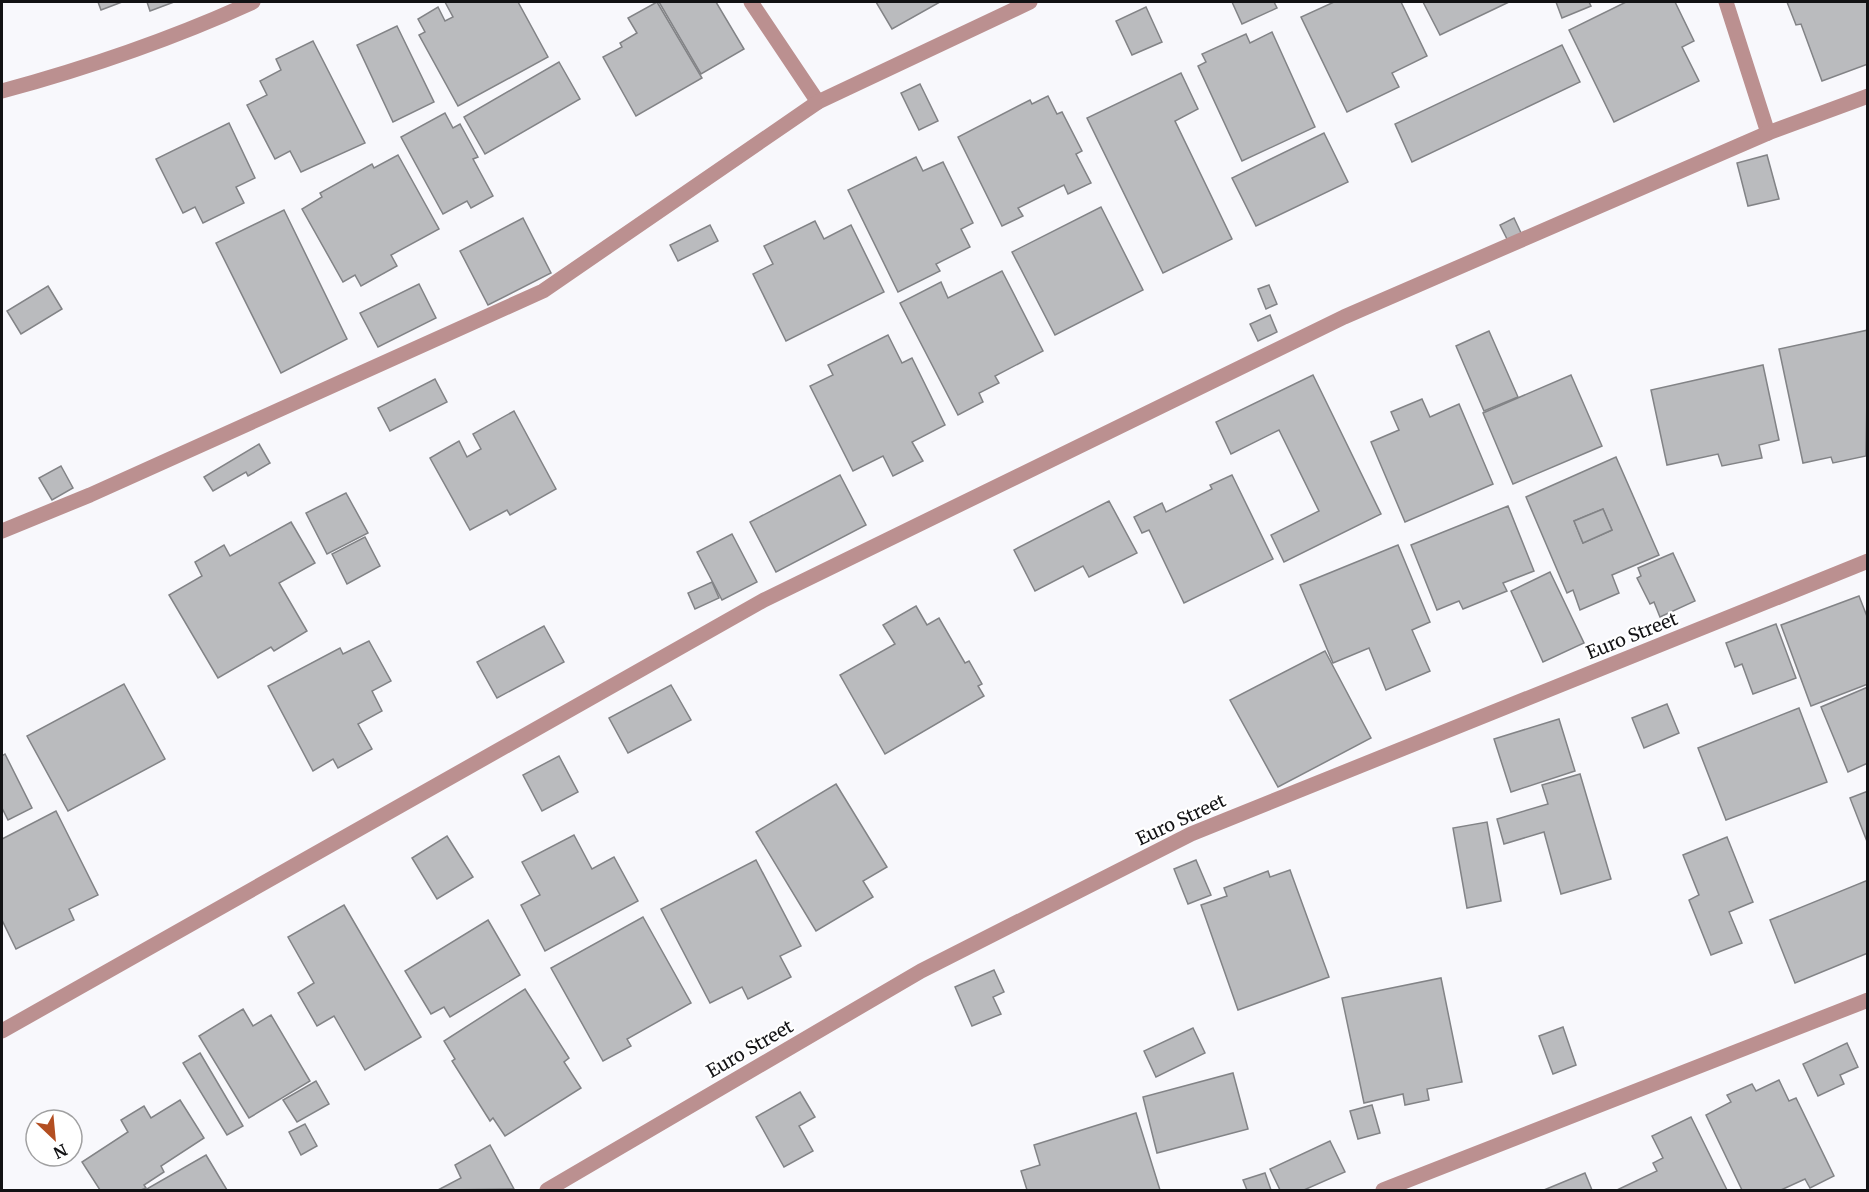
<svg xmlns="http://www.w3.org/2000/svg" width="1869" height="1192" font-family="Merriweather,serif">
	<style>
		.building { fill: #babbbe; stroke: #828386; stroke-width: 1.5; fill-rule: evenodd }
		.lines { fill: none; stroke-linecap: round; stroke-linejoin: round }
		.minor { stroke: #bb9090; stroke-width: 15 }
		.labels { text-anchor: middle; stroke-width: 4.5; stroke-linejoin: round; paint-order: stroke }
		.street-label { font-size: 18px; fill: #121214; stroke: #fff }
	</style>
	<rect width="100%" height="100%" fill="#f8f8fc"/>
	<!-- building -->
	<g class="building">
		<path d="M98 2H122L101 10Z"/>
		<path d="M147 2H174L150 11Z"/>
		<path d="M445 2H518L548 57 458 106 419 35 425 32 418 19 438 7 445 21 453 17Z"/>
		<path d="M657 2 702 78 636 116 603 57 622 47 620 43 637 33 628 18Z"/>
		<path d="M659 2H716L744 49 701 74Z"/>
		<path d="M876 2H940L892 29Z"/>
		<path d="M1232 2H1274L1277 8 1242 24Z"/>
		<path d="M1334 2H1401L1427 56 1392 73 1399 87 1347 112 1301 17Z"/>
		<path d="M1423 2H1509L1440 35Z"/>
		<path d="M1556 2H1589L1591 6 1562 18Z"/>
		<path d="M1626 2H1675L1694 41 1682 47 1699 81 1614 122 1569 30Z"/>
		<path d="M1787 2H1868V64L1822 81 1801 24 1796 25Z"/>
		<path d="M1146 7 1162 42 1132 55 1116 21Z"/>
		<path d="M397 26 434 102 393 122 357 45Z"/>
		<path d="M1272 32 1315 127 1242 161 1198 66 1206 62 1202 54 1246 34 1250 43Z"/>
		<path d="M313 41 365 143 301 172 290 151 275 159 247 105 267 95 260 81 281 70 276 59Z"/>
		<path d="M1562 45 1580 82 1412 162 1395 124Z"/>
		<path d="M559 62 580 99 485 154 464 117Z"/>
		<path d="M1181 73 1198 109 1175 121 1232 239 1163 273 1087 118Z"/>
		<path d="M920 84 938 121 919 130 901 93Z"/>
		<path d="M1048 96 1057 114 1062 112 1082 151 1076 154 1091 183 1068 194 1064 185 1018 208 1023 216 1002 226 958 137 1030 100 1032 104Z"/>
		<path d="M445 113 453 128 460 124 478 157 473 159 493 196 471 208 467 201 443 214 401 137Z"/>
		<path d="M229 123 255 178 236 187 244 203 203 223 195 207 183 213 156 159Z"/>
		<path d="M1324 133 1348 182 1256 226 1232 178Z"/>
		<path d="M398 155 439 229 391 255 397 266 361 286 355 275 343 282 302 209 322 197 320 193 372 164 374 168Z"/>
		<path d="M1767 155 1779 199 1748 206 1737 163Z"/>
		<path d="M916 157 923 171 943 162 973 223 961 229 970 247 936 264 940 271 898 292 848 190Z"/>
		<path d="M1101 207 1143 290 1055 335 1012 252Z"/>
		<path d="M284 210 347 339 281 373 216 243Z"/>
		<path d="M523 218 551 273 488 305 460 251Z"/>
		<path d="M1514 218 1522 235 1508 241 1500 225Z"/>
		<path d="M815 221 824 239 851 225 884 292 786 341 753 274 773 264 764 246Z"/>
		<path d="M710 225 718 241 678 261 670 245Z"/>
		<path d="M1002 271 1043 351 995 376 999 383 979 393 983 402 958 415 900 303 941 282 948 298Z"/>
		<path d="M419 284 436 318 378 347 360 313Z"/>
		<path d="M1269 285 1277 304 1266 309 1258 289Z"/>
		<path d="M48 286 62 309 21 334 7 311Z"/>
		<path d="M1270 315 1277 332 1258 341 1250 324Z"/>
		<path d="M1868 330 1866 456 1833 463 1831 457 1803 463 1779 349Z"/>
		<path d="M1489 331 1518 397 1484 411 1456 346Z"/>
		<path d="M888 335 902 363 912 358 945 425 912 442 923 461 893 476 883 456 853 471 810 386 833 375 828 365Z"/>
		<path d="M1763 365 1779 440 1759 445 1762 458 1722 466 1718 454 1667 465 1651 390Z"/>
		<path d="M1313 375 1381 514 1284 562 1271 535 1319 511 1279 430 1231 454 1216 422Z"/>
		<path d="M1571 375 1602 446 1513 484 1483 413Z"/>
		<path d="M435 379 447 402 390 431 378 408Z"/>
		<path d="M1422 399 1430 417 1459 404 1493 484 1405 522 1371 442 1399 430 1391 412Z"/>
		<path d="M514 411 556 489 510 515 507 510 470 530 430 458 459 441 467 457 481 449 473 434Z"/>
		<path d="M259 444 270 463 248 476 246 472 213 491 204 477Z"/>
		<path d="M1616 457 1659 555 1612 575 1619 593 1580 610 1573 590 1567 593 1526 497ZM1603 509 1612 530 1583 543 1574 521Z"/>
		<path d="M61 466 73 488 52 500 39 478Z"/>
		<path d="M840 475 866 525 776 572 750 522Z"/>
		<path d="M1232 475 1273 559 1184 603 1149 530 1142 533 1134 517 1162 503 1166 512 1212 489 1210 485Z"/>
		<path d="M346 493 368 533 327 554 306 513Z"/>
		<path d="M1109 501 1137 553 1089 577 1083 566 1035 591 1014 550Z"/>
		<path d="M1508 506 1534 571 1503 583 1507 591 1463 609 1459 601 1437 610 1411 545Z"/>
		<path d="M1603 509 1612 530 1583 543 1574 521Z"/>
		<path d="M291 522 315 563 279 583 307 631 274 651 271 647 218 678 169 595 202 576 195 562 224 545 230 556Z"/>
		<path d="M732 534 757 582 722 600 697 552Z"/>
		<path d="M365 537 380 566 347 584 332 554Z"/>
		<path d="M1398 545 1430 622 1412 630 1430 671 1386 690 1369 648 1333 663 1300 585Z"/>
		<path d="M1673 553 1695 601 1660 617 1654 602 1650 604 1637 578 1641 576 1638 568Z"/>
		<path d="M1550 572 1584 643 1543 662 1511 591Z"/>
		<path d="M712 582 719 598 695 609 688 593Z"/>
		<path d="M1859 596 1868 619V684L1811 706 1781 625Z"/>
		<path d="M916 606 927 625 939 618 965 663 969 661 982 684 978 686 984 696 885 754 840 675 895 644 883 625Z"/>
		<path d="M1776 624 1796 678 1753 694 1742 664 1735 667 1726 643Z"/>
		<path d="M544 626 564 662 497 698 477 662Z"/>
		<path d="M369 641 391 681 372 691 382 711 358 724 372 749 338 768 333 759 313 771 268 686 340 648 343 654Z"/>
		<path d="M1325 651 1371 738 1278 787 1230 700Z"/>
		<path d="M124 684 165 759 68 811 27 736Z"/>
		<path d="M671 685 691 720 628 753 609 718Z"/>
		<path d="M1868 687V763L1848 772 1821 707Z"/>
		<path d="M1667 704 1679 733 1644 748 1632 718Z"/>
		<path d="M1799 708 1827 782 1726 820 1698 748Z"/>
		<path d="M1559 719 1575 771 1511 792 1494 739Z"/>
		<path d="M5 754 32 808 8 820 2 808V756Z"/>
		<path d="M559 756 578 792 542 811 523 775Z"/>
		<path d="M1580 774 1611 879 1561 894 1544 832 1504 844 1497 819 1548 804 1542 785Z"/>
		<path d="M836 784 887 867 863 881 873 897 816 931 756 832Z"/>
		<path d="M1868 791V844L1850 798Z"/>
		<path d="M56 811 98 895 69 909 74 920 16 949 2 920V839Z"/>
		<path d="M1487 822 1501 901 1467 908 1453 828Z"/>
		<path d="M574 835 592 869 614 857 638 901 545 951 521 905 540 895 522 862Z"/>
		<path d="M447 836 473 877 437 899 412 858Z"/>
		<path d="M1727 837 1753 902 1729 912 1742 943 1711 955 1689 900 1699 895 1683 855Z"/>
		<path d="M756 860 801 946 780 956 791 977 748 999 742 987 710 1003 661 909Z"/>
		<path d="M1196 860 1211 895 1188 904 1174 869Z"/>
		<path d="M1290 870 1329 977 1238 1010 1201 905 1227 896 1224 888 1268 871 1270 877Z"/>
		<path d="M1868 880V953L1795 983 1770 920Z"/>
		<path d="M344 905 421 1037 365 1070 334 1016 317 1026 298 993 314 983 288 937Z"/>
		<path d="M643 917 691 1003 627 1039 631 1046 603 1061 551 968Z"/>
		<path d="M488 920 520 975 450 1017 444 1007 431 1014 405 971Z"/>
		<path d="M994 970 1004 992 993 997 1001 1014 972 1026 955 987Z"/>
		<path d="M1441 978 1462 1082 1427 1089 1429 1100 1405 1105 1403 1094 1364 1103 1342 998Z"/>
		<path d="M525 989 569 1058 564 1062 581 1088 505 1136 493 1118 490 1121 452 1061 455 1059 444 1041Z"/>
		<path d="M243 1009 253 1026 271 1015 310 1081 249 1118 199 1036Z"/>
		<path d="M1563 1027 1576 1065 1553 1074 1539 1036Z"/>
		<path d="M1193 1028 1205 1053 1156 1077 1144 1051Z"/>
		<path d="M1847 1043 1858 1067 1840 1075 1844 1084 1818 1096 1803 1064Z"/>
		<path d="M200 1053 243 1126 227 1135 183 1063Z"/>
		<path d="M1233 1073 1248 1129 1157 1153 1143 1097Z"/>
		<path d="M1779 1080 1789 1101 1796 1098 1834 1176 1810 1188 1805 1179 1781 1190H1742L1706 1115 1731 1102 1727 1095 1752 1084 1756 1091Z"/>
		<path d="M316 1081 329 1104 297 1122 283 1100Z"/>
		<path d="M800 1092 815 1117 799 1126 813 1151 784 1167 756 1117Z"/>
		<path d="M180 1100 204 1138 161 1166 164 1172 144 1185 146 1188 141 1190H100L82 1162 128 1132 121 1120 144 1106 151 1118Z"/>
		<path d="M1372 1105 1380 1133 1358 1139 1350 1111Z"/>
		<path d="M1136 1113 1160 1190H1027L1021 1171 1040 1165 1034 1145Z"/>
		<path d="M1691 1117 1727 1190H1617L1657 1171 1653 1163 1663 1158 1652 1136Z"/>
		<path d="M305 1124 317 1146 301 1155 289 1132Z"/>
		<path d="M1330 1141 1345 1172 1304 1190H1280L1270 1169Z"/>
		<path d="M490 1145 514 1189 438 1190 461 1178 455 1165Z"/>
		<path d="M206 1155 227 1190H145Z"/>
		<path d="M1265 1173 1271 1190H1247L1243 1180Z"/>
		<path d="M1585 1173 1592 1190H1544Z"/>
	</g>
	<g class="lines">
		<!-- minor -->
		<g class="minor">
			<path d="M751 2 818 102"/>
			<path d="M1726 2 1768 133"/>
			<path d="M2 91C87 68 172 39 253 2"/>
			<path d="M2 531 90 495 543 291 818 102 1030 2"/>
			<path d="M2 1031 764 600 1344 317 1768 133 1868 96"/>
			<path d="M547 1190 921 971 1191 834 1868 561"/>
			<path d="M1383 1190 1868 1000"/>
		</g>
	</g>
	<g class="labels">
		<!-- street labels -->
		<g class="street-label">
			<text transform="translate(1632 636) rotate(-22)" y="6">Euro Street</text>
			<text transform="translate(1181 820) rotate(-25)" y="6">Euro Street</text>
			<text transform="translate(750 1049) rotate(-30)" y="6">Euro Street</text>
		</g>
	</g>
	<!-- border -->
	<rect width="1869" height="1192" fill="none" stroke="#121214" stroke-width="6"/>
	<!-- north arrow -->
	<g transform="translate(54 1138) rotate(154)"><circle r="28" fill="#ffffff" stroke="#a0a0a1" stroke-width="1.5"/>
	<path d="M0-4.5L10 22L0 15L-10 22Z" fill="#b34e21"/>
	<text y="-9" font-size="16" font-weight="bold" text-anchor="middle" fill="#121214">N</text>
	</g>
</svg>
